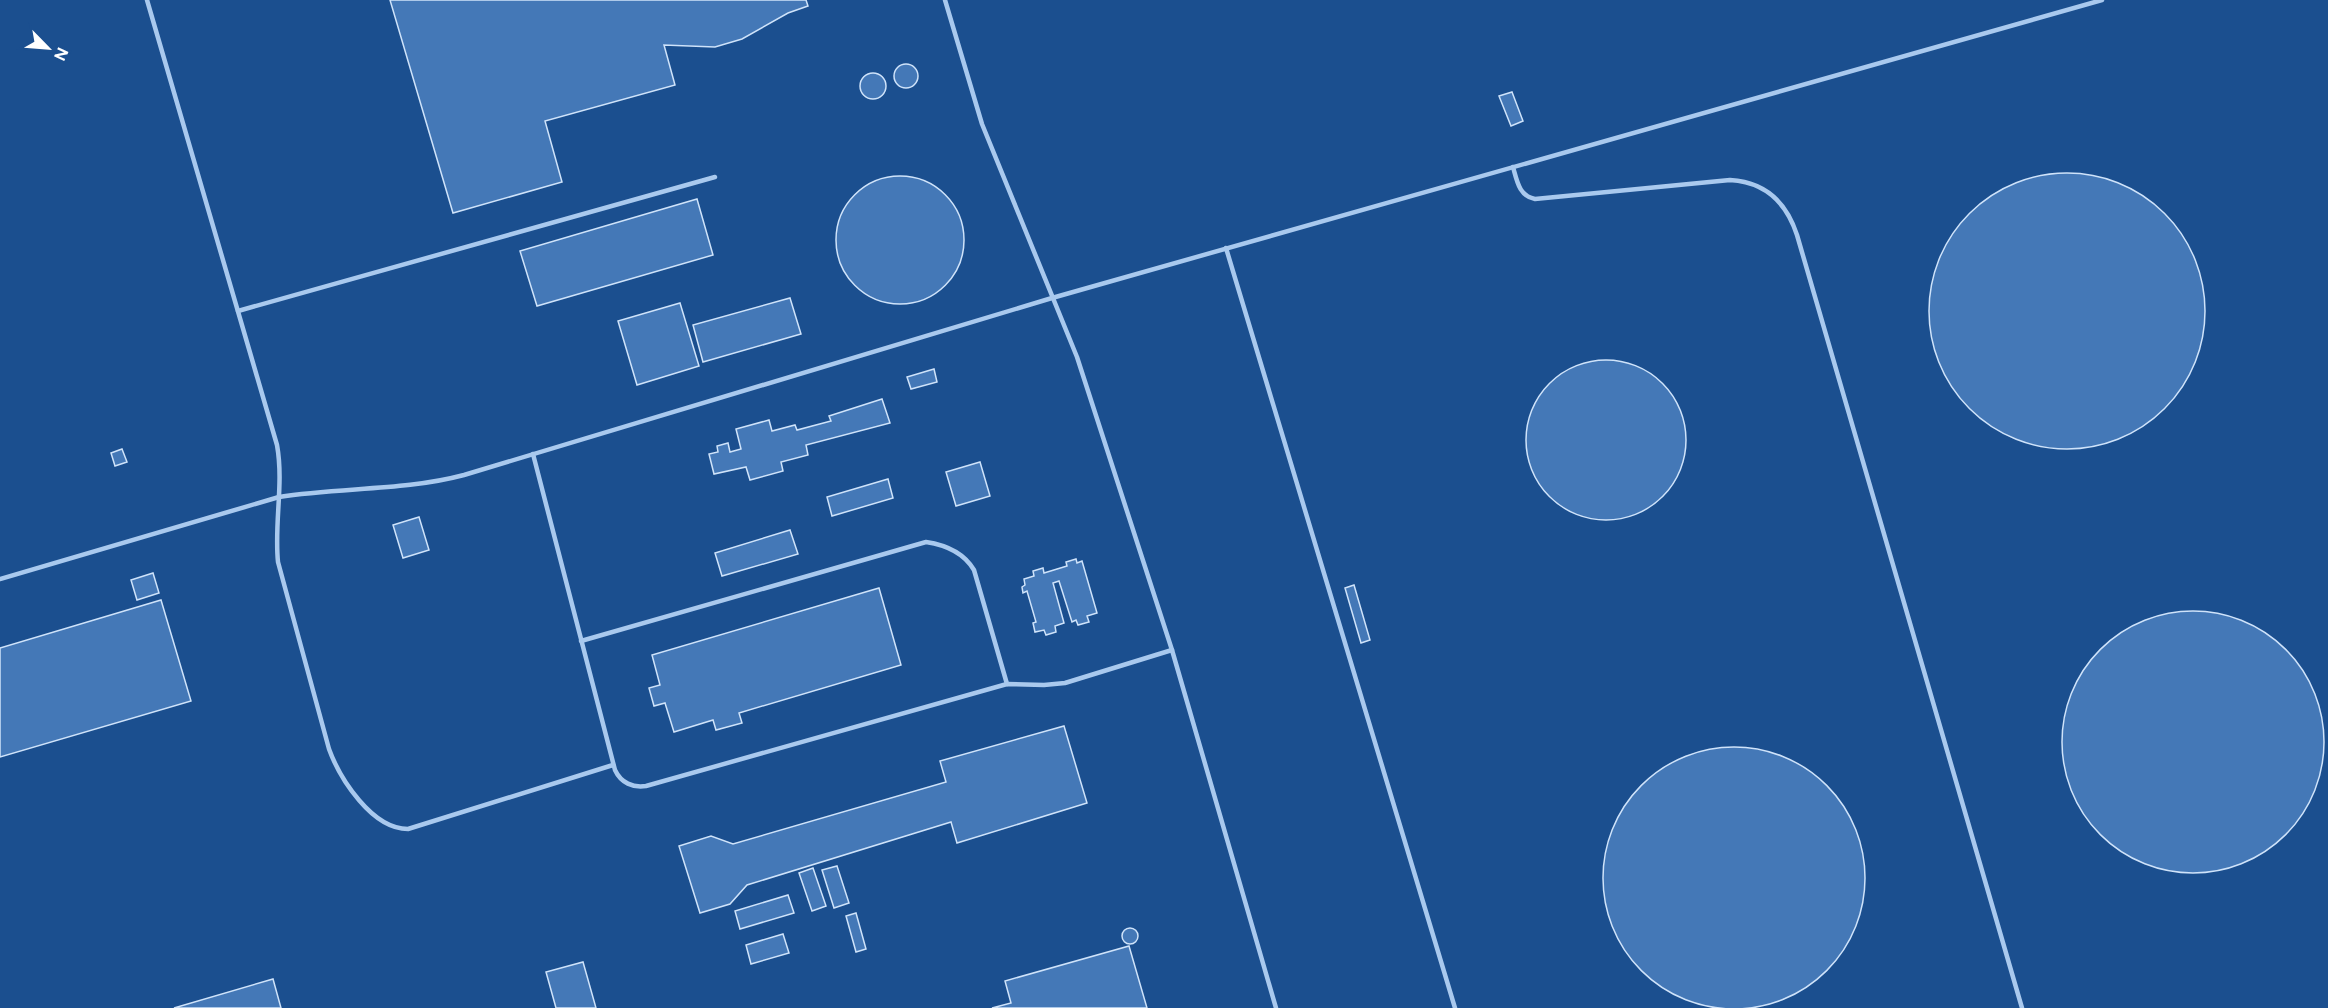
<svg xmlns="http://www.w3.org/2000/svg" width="2328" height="1008" font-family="Figtree,sans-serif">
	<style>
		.building { fill: #4478b7; stroke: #cfe3fa; stroke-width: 1.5 }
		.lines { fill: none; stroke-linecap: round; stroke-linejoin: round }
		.service { stroke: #a9c9ee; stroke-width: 4.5 }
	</style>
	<rect width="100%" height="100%" fill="#1b4f8f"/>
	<!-- building -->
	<g class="building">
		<path d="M390 0H806L808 6 788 13 742 39 715 47 664 45 675 85 545 121 562 182 453 213Z"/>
		<circle cx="906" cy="76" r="12"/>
		<circle cx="873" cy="86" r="13"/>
		<path d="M1512 92 1523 121 1511 126 1499 96Z"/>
		<circle cx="2067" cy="311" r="138"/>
		<circle cx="900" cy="240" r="64"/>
		<path d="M697 199 713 255 537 306 520 251Z"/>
		<path d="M790 298 801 334 703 362 693 325Z"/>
		<path d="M680 303 699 366 637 385 618 321Z"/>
		<circle cx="1606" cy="440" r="80"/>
		<path d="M934 369 937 382 911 389 907 377Z"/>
		<path d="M882 399 890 423 806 445 808 455 781 462 783 471 750 480 746 467 714 474 709 454 718 452 717 446 728 443 730 452 741 449 736 429 769 420 772 431 795 425 797 430 831 421 829 416Z"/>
		<path d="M122 449 127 462 115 466 111 453Z"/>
		<path d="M980 462 990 496 956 506 946 472Z"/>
		<path d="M888 479 893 498 832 516 827 497Z"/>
		<path d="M419 517 429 550 403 558 393 525Z"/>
		<path d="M790 530 798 554 722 576 715 553Z"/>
		<path d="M1076 559 1077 563 1082 561 1097 613 1087 616 1089 622 1078 625 1076 620 1072 622 1059 581 1053 583 1064 623 1055 626 1056 632 1046 635 1044 630 1035 632 1033 623 1036 622 1027 591 1023 593 1022 587 1025 585 1024 579 1034 576 1033 571 1043 568 1044 573 1067 566 1066 562Z"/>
		<path d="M153 573 159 593 137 600 131 580Z"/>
		<path d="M1354 585 1370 640 1361 643 1345 588Z"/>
		<path d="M879 588 901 665 739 713 742 723 716 730 713 720 674 732 665 703 654 706 649 688 660 685 652 655Z"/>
		<path d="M161 600 191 701 0 757V648Z"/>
		<circle cx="2193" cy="742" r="131"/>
		<path d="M1064 726 1087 803 957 843 951 822 747 885 730 904 700 913 679 846 711 836 733 844 946 782 940 761Z"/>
		<circle cx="1734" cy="878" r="131"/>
		<path d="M837 866 849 903 834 908 822 870Z"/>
		<path d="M813 868 826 906 812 911 799 873Z"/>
		<path d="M788 895 794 913 740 929 735 911Z"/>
		<path d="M856 913 866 949 856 952 846 916Z"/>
		<circle cx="1130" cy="936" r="8"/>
		<path d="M783 934 789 953 751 964 746 945Z"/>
		<path d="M1129 946 1147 1008H992L1011 1003 1005 981Z"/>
		<path d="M583 962 596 1008H556L546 972Z"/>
		<path d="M273 979 281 1008H174Z"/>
	</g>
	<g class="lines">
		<!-- service -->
		<g class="service">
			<path d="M147 0 277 445C284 484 274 523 278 562L329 749C340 779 372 829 408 829L613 765"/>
			<path d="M945 0 982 124 1077 357 1172 650 1276 1008"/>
			<path d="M1513 167C1517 181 1519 196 1535 199L1730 180C1765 182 1786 201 1797 235L2022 1008"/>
			<path d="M1226 248 1455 1008"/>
			<path d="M238 311 715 177"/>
			<path d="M533 454 615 770C621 783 633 788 646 786L1007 684 1044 685 1065 683 1172 650"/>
			<path d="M0 579 279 497C340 487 404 491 464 475L1052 298 2102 0"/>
			<path d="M581 641 926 542C946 545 964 553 974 570L1007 684"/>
		</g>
	</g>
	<!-- north arrow -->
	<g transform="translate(48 48) rotate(115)" stroke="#1b4f8f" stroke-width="4.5" paint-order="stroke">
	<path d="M0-4.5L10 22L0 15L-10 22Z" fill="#ffffff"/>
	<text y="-9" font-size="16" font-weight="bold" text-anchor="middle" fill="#ffffff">N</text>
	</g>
</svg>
